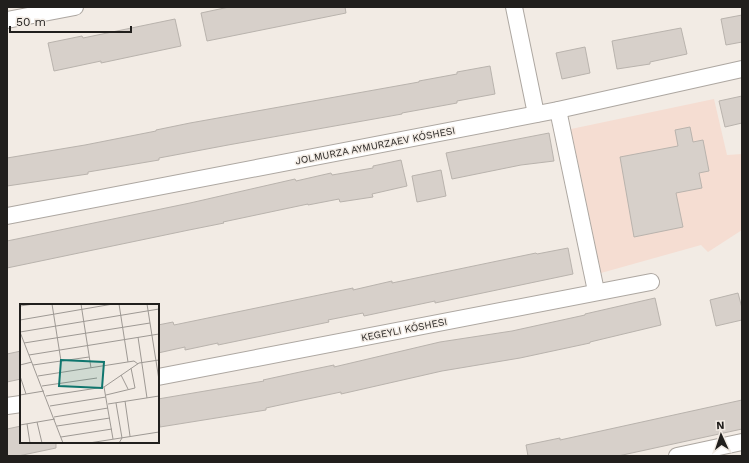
<svg xmlns="http://www.w3.org/2000/svg" width="749" height="463" font-family="'Work Sans',sans-serif">
	<style>
		.education { fill: #f5ddd2 }
		.building { fill: #d7d0ca; stroke: #b9b3ad }
		.lines { fill: none; stroke-linecap: round; stroke-linejoin: round }
		.street-casing { stroke: #ada7a1; stroke-width: 18 }
		.street { stroke: #fff; stroke-width: 16 }
		.labels { text-anchor: middle; stroke-width: 3; stroke-linejoin: round; paint-order: stroke }
		.street-label { font-size: 10px; fill: #211f1d; stroke: #f2ebe4 }
		.inset-road { fill: none; stroke: #9e9994; stroke-width: 1 }
		.view { fill: #0f766e; fill-opacity: 0.15; stroke: #0f766e; stroke-width: 2 }
		.inset-edge { fill: none; stroke: #211f1d; stroke-width: 2 }
	</style>
	<rect width="100%" height="100%" fill="#f2ebe4"/>
	<!-- education -->
	<path class="education" d="M714 99 727 155 742 154V230L708 252 701 245 601 273 571 129Z"/>
	<!-- building -->
	<g class="building">
		<path d="M229 7H345L346 13 207 41 201 13Z"/>
		<path d="M742 15V42L726 45 721 19Z"/>
		<path d="M175 19 181 46 101 63V61L54 71 48 43 82 36 83 38Z"/>
		<path d="M681 28 687 54 650 62V64L617 69 612 41Z"/>
		<path d="M585 47 590 73 562 79 556 53Z"/>
		<path d="M490 66 495 94 457 101V103L402 113V114L228 145 159 158V160L88 172V174L7 186V158L85 145 156 131V130L190 123 419 82V81L457 74V72Z"/>
		<path d="M742 96V123L725 127 719 101Z"/>
		<path d="M690 127 693 142 703 140 709 171 699 173 702 188 676 193 683 227 634 237 620 157 678 146 675 130Z"/>
		<path d="M549 133 554 161 521 165 452 179 446 153Z"/>
		<path d="M401 160 407 186 372 194 373 197 340 202 339 199 308 205V204L223 222 224 223 189 230 7 268V241L190 203 295 179 296 181 331 173 332 175 373 168V166Z"/>
		<path d="M441 170 446 196 417 202 412 176Z"/>
		<path d="M568 248 573 274 435 303V301L364 316 363 313 328 320 329 322 218 345V343L185 350V347L158 353V325L173 322 174 325 353 288V290L392 281V283L536 253 537 254Z"/>
		<path d="M738 293 742 308V320L716 326 710 300Z"/>
		<path d="M655 298 661 325 590 342V343L520 358 442 371 341 394V392L303 400 266 408V410L160 427 158 412V399L264 381 263 380 300 372 334 365V367L440 342 512 331 585 315V314Z"/>
		<path d="M21 351V379L7 382V354Z"/>
		<path d="M742 400V429L618 456H528L526 445 560 438V440Z"/>
		<path d="M21 426V442H56V448L18 456H7V429Z"/>
	</g>
	<g class="lines">
		<defs>
			<g id="street">
				<path d="M514 7 536 114"/>
				<path d="M7 20 75 7"/>
				<path d="M558 110 596 291"/>
				<path d="M7 216 558 110 742 69"/>
				<path d="M158 377 651 282"/>
				<path d="M7 406 21 404"/>
				<path d="M677 456 742 442"/>
			</g>
		</defs>
		<!-- street casing -->
		<use href="#street" class="street-casing"/>
		<!-- street -->
		<use href="#street" class="street"/>
	</g>
	<g class="labels">
		<!-- street labels -->
		<g class="street-label">
			<text transform="translate(375 145) rotate(-11)" y="4">JOLMURZA AYMURZAEV KÓSHESI</text>
			<text transform="translate(404 329) rotate(-11)" y="4">KEGEYLI KÓSHESI</text>
		</g>
	</g>
	<!-- overview -->
	<g transform="translate(20 304)">
		<rect width="139" height="139" fill="#f2ebe4"/>
		<path class="inset-road" d="M32 0 41 57M61 0 71 64M99 0 108 58M127 0 139 76M0 2 14 0M0 16 93 0M0 28 139 5M0 28 43 139M118 33 127 94M4 39 130 19M9 51 139 30M0 61 12 58M13 61 69 53M101 71 108 85M0 72 6 90M18 72 114 57 118 60M22 82 77 74M84 83 93 135M0 91 24 87M86 91 115 84 111 64M26 92 84 83 119 59 139 56M105 97 110 132M96 99 102 134 99 139M88 100 139 92M30 102 86 93M34 113 88 104M17 118 22 139M7 120 10 139M0 121 35 115M37 122 90 114M41 133 92 125M69 139 139 128"/>
		<path class="view" d="M41 56 84 58 82 84 39 82Z"/>
		<rect width="139" height="139" class="inset-edge"/>
	</g>
	<!-- border -->
	<rect width="749" height="463" fill="none" stroke="#211f1d" stroke-width="16"/>
	<!-- north arrow -->
	<g transform="translate(721 435) rotate(357)" stroke="#f2ebe4" stroke-width="3" paint-order="stroke">
	<path d="M0-3L7 15L0 10L-7 15Z" fill="#211f1d"/>
	<text y="-6" font-size="11" font-weight="bold" text-anchor="middle" fill="#211f1d">N</text>
	</g>
	<!-- scale -->
	<path d="M10 26v6h121v-6" fill="none" stroke="#211f1d" stroke-width="2"/>
	<text x="16" y="26" font-size="12" fill="#211f1d" stroke="#f2ebe4" stroke-width="3" paint-order="stroke">50 m</text>
</svg>
